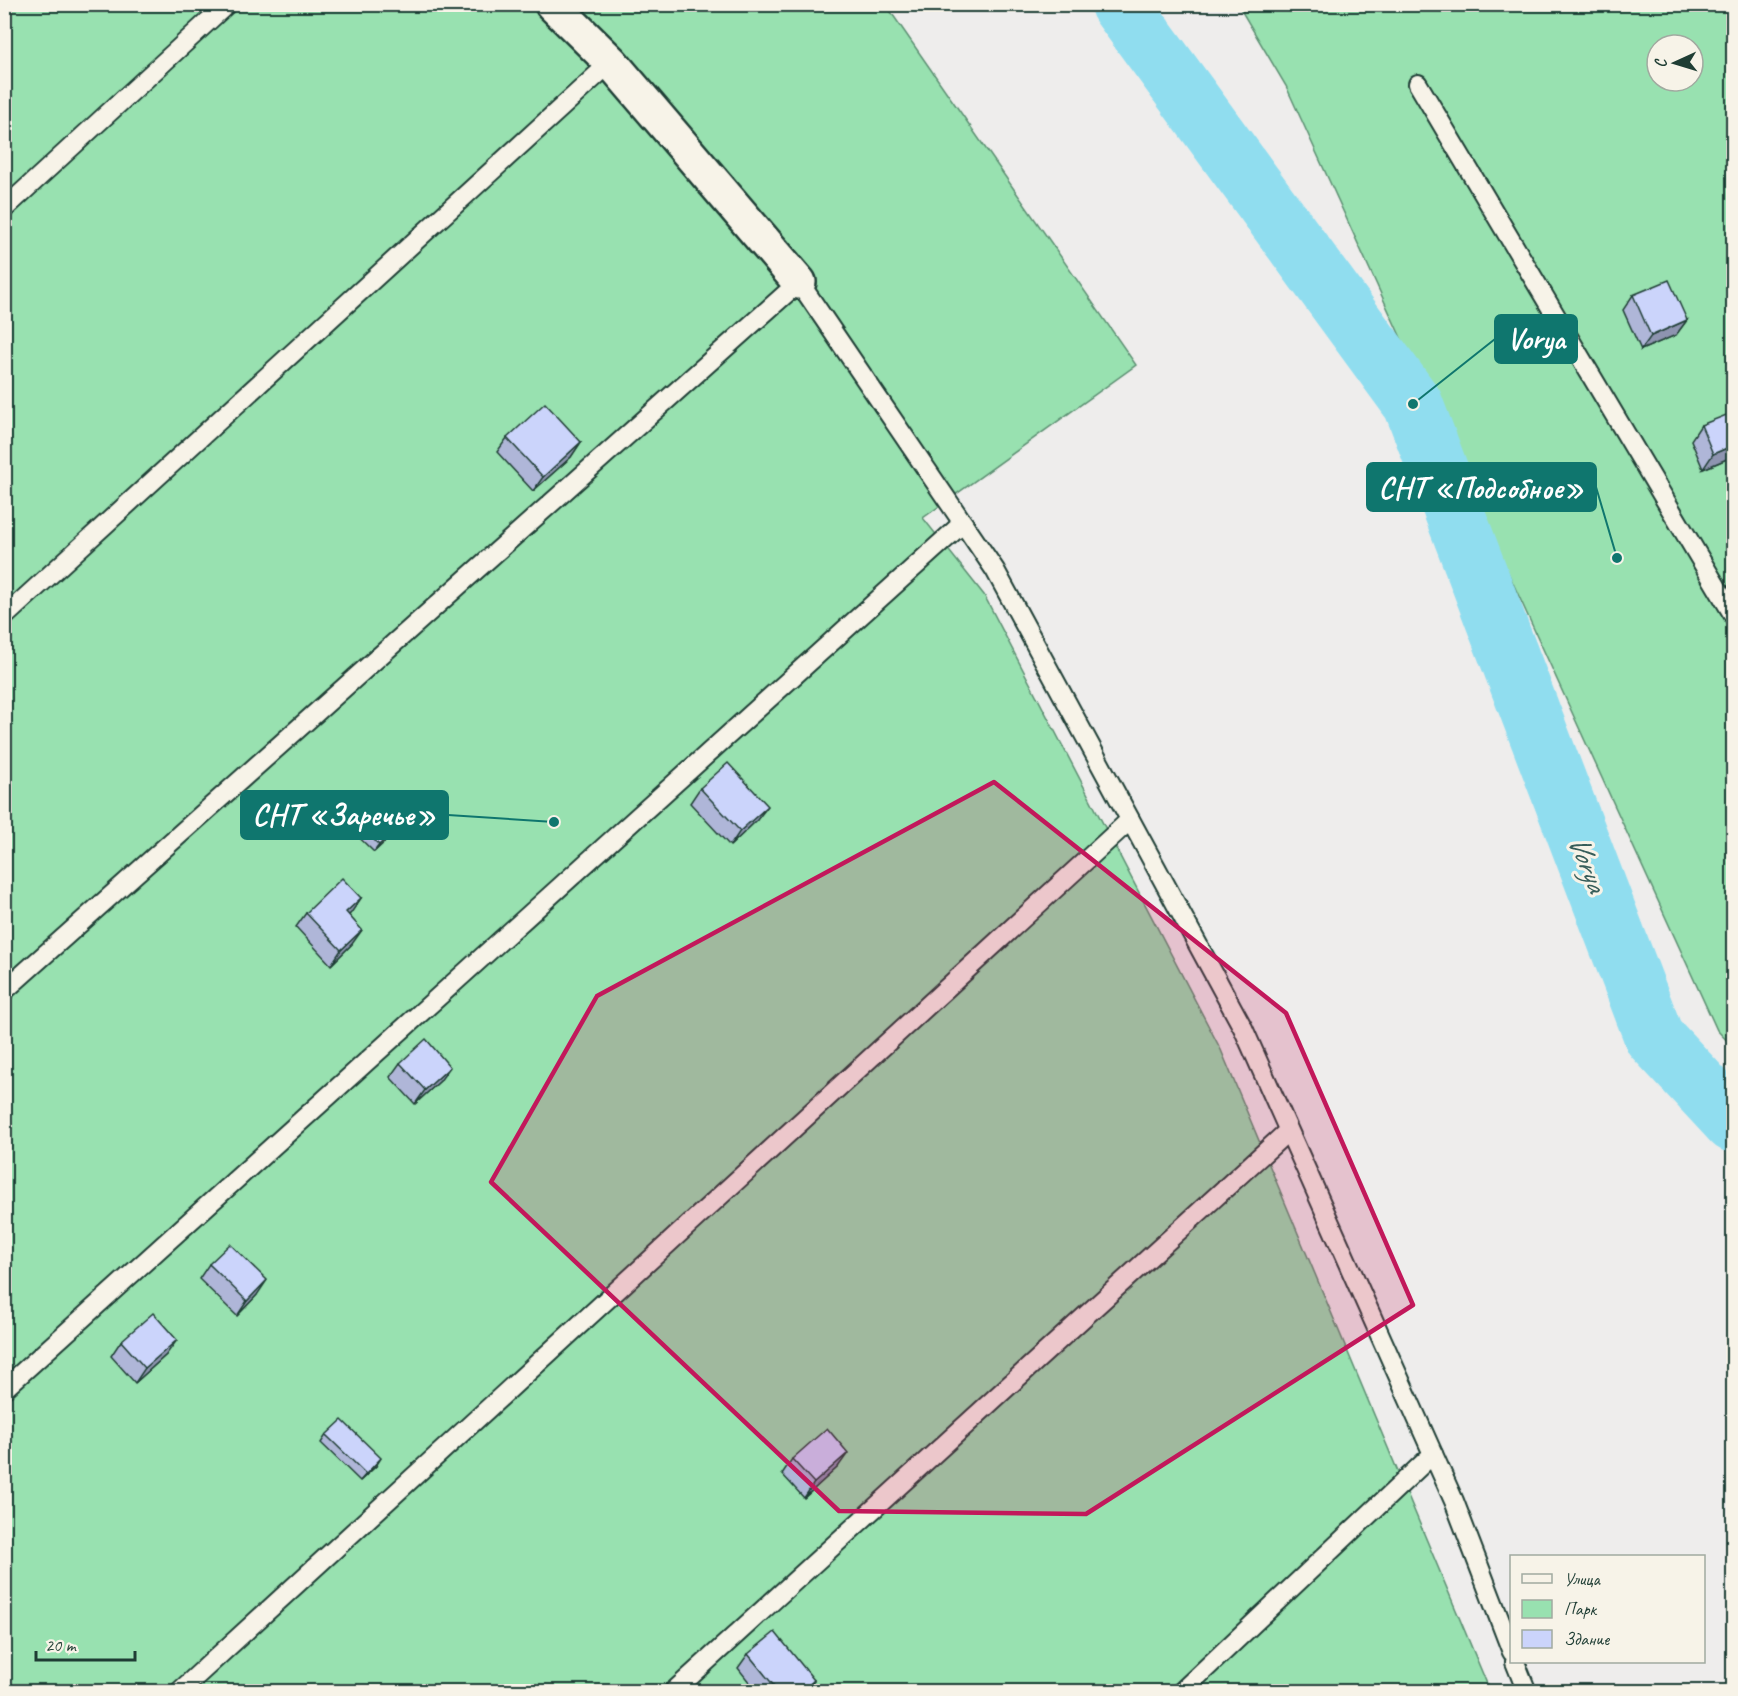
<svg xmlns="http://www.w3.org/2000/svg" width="1738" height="1696" font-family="Caveat,sans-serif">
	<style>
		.green { fill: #98e1b0; stroke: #5c8f72; stroke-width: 1.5; fill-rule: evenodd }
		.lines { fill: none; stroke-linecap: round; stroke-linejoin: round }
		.river { stroke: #90ddef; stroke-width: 60 }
		.service-casing { stroke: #1f3d34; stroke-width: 22 }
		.minor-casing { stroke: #1f3d34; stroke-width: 38 }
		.service { stroke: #f7f3e8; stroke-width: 18 }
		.minor { stroke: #f7f3e8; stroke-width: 33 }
		.wall { fill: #afb6d8; stroke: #1f3d34; stroke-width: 1.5 }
		.shaded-wall { fill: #8e94b0; stroke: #1f3d34; stroke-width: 1.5 }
		.building { fill: #cbd4fb; stroke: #1f3d34; stroke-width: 1.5 }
		.marked { fill: #c2185b; fill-opacity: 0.2; stroke: #c2185b; stroke-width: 4.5; stroke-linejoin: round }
		.labels { text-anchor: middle; stroke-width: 6; stroke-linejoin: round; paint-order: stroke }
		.water-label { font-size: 30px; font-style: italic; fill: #365d59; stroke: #f7f3e8 }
		.leader { fill: none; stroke: #0f766e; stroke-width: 2 }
		.callout-dot { fill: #0f766e; stroke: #f7f3e8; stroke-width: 2 }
		.callout { fill: #0f766e; stroke: #0f766e; stroke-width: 2 }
		.callout-label { font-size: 30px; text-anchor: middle; font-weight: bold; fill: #fff }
	</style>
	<rect width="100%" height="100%" fill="#eeedec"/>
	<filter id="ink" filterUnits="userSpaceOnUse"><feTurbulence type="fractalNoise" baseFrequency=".0167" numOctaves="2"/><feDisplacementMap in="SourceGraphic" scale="12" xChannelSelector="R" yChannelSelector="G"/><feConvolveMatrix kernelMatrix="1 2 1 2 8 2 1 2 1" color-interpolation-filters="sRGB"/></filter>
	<g filter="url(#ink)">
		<!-- green -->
		<g class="green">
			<path d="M5 5H886L1136 365 923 518 984 595 1221 1050 1490 1691 5 1692Z"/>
			<path d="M1238 5H1733V1047L1717 1030 1286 86ZM1657 45H1693V81H1657Z"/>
		</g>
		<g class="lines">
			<!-- river -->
			<path class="river" d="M1120 4 1413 404 1654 1037 1734 1123"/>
			<defs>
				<g id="service">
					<path d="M1418 84 1734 616"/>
					<path d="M4 209 227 4"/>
					<path d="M4 617 611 62"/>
					<path d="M4 991 799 282 995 570 1243 1028 1454 1501 1512 1652"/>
					<path d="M4 1389 963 523"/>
					<path d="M1515 1662 1527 1692"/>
					<path d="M179 1692 1130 820"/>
					<path d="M673 1692 1288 1131"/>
					<path d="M1181 1692 1433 1454"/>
				</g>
				<path id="minor" d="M552 4 611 62 799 282"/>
			</defs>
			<!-- service casing -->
			<use href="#service" class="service-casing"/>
			<!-- minor casing -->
			<use href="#minor" class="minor-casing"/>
			<!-- service -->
			<use href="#service" class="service"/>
			<!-- minor -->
			<use href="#minor" class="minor"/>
		</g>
		<!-- wall -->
		<g class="wall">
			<path d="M1633 295 1687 320 1676 335 1641 350 1623 310Z"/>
			<path d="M1701 425 1734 456 1703 469 1691 440Z"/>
			<path d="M507 438 581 442 571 457 533 491 497 452Z"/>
			<path d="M700 788 757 820 730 846 690 803Z"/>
			<path d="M346 812 390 837 374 852 341 820Z"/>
			<path d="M361 898 349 915 352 944 331 965 296 927 306 913Z"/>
			<path d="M400 1063 440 1081 415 1104 390 1077Z"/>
			<path d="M209 1264 257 1295 237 1316 199 1279Z"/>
			<path d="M121 1341 166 1355 135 1383 111 1356Z"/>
			<path d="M326 1435 376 1466 360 1481 321 1443Z"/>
			<path d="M792 1459 838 1467 804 1498 782 1474Z"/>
			<path d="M748 1654 814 1680 807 1692H757L738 1668Z"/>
		</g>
		<!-- shaded-wall -->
		<g class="shaded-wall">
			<path d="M1687 320 1676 335 1641 350 1651 336Z"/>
			<path d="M581 442 571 457 533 491 543 477Z"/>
			<path d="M1734 445V456L1703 469 1713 454Z"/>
			<path d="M768 806 757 820 730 846 740 831Z"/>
			<path d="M395 829 390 837 374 852 379 845Z"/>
			<path d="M361 898 351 913 336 927 346 912Z"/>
			<path d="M362 930 352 944 331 965 341 950Z"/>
			<path d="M450 1067 440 1081 415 1104 425 1090Z"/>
			<path d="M267 1280 257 1295 237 1316 247 1301Z"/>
			<path d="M177 1340 166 1355 135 1383 145 1368Z"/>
			<path d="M848 1453 838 1467 804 1498 814 1483Z"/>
			<path d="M381 1458 376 1466 360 1481 366 1474Z"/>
			<path d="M814 1680 807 1692H801Z"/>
		</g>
		<!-- building -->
		<g class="building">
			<path d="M1669 280 1687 320 1651 336 1633 295Z"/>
			<path d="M545 403 581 442 543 477 507 438Z"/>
			<path d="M1734 412V445L1713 454 1701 425Z"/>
			<path d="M728 763 768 806 740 831 700 788Z"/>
			<path d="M362 796 395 829 379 845 346 812Z"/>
			<path d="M342 878 361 898 346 912 362 930 341 950 306 913Z"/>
			<path d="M426 1039 450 1067 425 1090 400 1063Z"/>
			<path d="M230 1244 267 1280 247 1301 209 1264Z"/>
			<path d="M153 1313 177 1340 145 1368 121 1341Z"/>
			<path d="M342 1420 381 1458 366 1474 326 1435Z"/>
			<path d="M827 1428 848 1453 814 1483 792 1459Z"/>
			<path d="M775 1632 814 1680 801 1692H779L748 1654Z"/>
		</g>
	</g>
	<!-- marked area -->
	<path class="marked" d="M994 782 1286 1013 1413 1305 1086 1514 839 1511 491 1182 597 996Z"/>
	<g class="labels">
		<!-- water labels -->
		<g class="water-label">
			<text transform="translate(1588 863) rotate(69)" y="10">Vorya</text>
		</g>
	</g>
	<!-- callouts -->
	<path class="leader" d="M1413 404L1495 339M1617 558L1596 487M554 822L448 815"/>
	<g class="callout-dot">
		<circle cx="1413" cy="404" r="6"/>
		<circle cx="1617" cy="558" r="6"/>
		<circle cx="554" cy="822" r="6"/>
	</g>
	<g class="callout">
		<rect x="1495" y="315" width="82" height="48" rx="6"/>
		<rect x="1367" y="463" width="229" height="48" rx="6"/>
		<rect x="241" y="791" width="207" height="48" rx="6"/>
	</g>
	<g class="callout-label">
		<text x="1536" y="349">Vorya</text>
		<text x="1481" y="498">СНТ «Подсобное»</text>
		<text x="344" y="825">СНТ «Заречье»</text>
	</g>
	<!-- margin -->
	<rect width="1738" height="1696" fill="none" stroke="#f7f3e8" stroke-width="24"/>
	<rect x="12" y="12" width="1714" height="1672" fill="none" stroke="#1f3d34" stroke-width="2" filter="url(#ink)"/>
	<!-- legend -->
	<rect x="1510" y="1555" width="195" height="108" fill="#f7f3e8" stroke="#a1aaa0" stroke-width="1.5"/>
	<rect x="1522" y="1574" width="30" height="9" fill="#f7f3e8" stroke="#a1aaa0" stroke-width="1.5"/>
	<text x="1564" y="1585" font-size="18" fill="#1f3d34">Улица</text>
	<rect x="1522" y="1600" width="30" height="18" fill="#98e1b0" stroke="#a1aaa0" stroke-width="1.5"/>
	<text x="1564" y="1615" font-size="18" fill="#1f3d34">Парк</text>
	<rect x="1522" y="1630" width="30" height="18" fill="#cbd4fb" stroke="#a1aaa0" stroke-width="1.5"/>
	<text x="1564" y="1645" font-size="18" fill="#1f3d34">Здание</text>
	<!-- north arrow -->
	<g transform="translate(1675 63) rotate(266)"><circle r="28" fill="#f7f3e8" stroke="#a1aaa0" stroke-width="1.5"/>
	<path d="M0-4.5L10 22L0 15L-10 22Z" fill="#1f3d34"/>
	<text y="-9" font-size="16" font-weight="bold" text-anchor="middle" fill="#1f3d34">С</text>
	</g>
	<!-- scale -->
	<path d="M36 1651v9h99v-9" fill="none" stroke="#1f3d34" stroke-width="3"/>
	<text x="45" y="1651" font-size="18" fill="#1f3d34" stroke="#f7f3e8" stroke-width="4.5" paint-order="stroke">20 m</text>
</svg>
